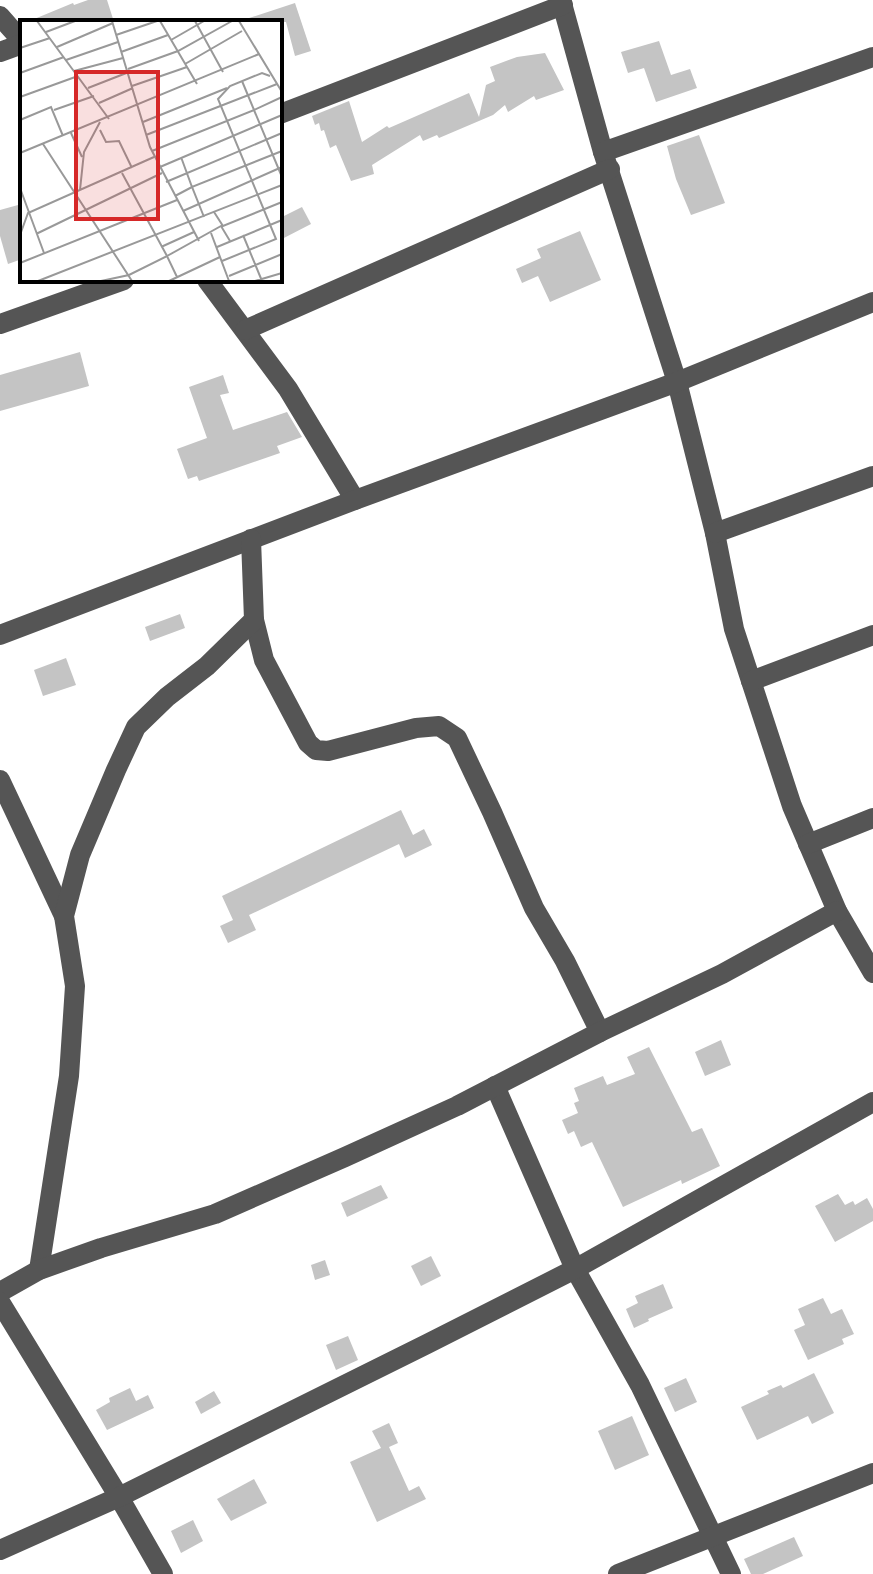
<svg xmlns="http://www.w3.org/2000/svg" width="873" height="1574" font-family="'PT Sans Narrow',sans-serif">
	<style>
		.building { fill: #c4c4c4 }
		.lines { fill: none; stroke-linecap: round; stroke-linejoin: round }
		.minor { stroke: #555; stroke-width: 20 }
		.inset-road { fill: none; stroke: #999; stroke-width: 2 }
		.view { fill: #d62828; fill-opacity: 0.15; stroke: #d62828; stroke-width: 4 }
		.inset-edge { fill: none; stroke: #000; stroke-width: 4 }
	</style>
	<rect width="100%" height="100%" fill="#fff"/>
	<!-- building -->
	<g class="building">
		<path d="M88 0H107L114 22H27L73 3 74 5Z"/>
		<path d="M295 3 311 51 295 56 286 22H246V19Z"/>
		<path d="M659 41 671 75 690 69 697 88 656 102 644 68 628 73 621 52Z"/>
		<path d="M545 53 564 90 536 100 534 96 508 112 505 105 493 115 439 138 437 135 423 141 420 135 372 165 374 174 351 181 336 145 330 148 324 130 321 131 319 123 315 125 312 116 349 101 362 142 387 126 389 128 469 93 479 117 486 85 495 81 490 67 517 57Z"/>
		<path d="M699 135 725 203 691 215 676 179 667 146Z"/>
		<path d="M18 205 22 218V259L8 264 0 236V210Z"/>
		<path d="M302 207 311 224 280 240V218Z"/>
		<path d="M580 231 601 280 550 302 538 276 522 283 516 269 541 258 537 249Z"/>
		<path d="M80 352 89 386 0 411V375Z"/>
		<path d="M223 375 229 393 220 395 233 430 287 412 302 437 277 446 280 453 199 481 197 476 188 479 177 449 207 438 189 387Z"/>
		<path d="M180 614 185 628 150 641 145 627Z"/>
		<path d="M66 658 76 685 43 696 34 670Z"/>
		<path d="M401 810 413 835 424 829 432 845 405 858 399 844 249 915 256 930 228 943 220 926 233 920 222 896Z"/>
		<path d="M721 1040 731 1065 705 1076 695 1052Z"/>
		<path d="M649 1047 692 1132 702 1128 720 1166 682 1184 681 1180 623 1207 592 1142 581 1147 574 1131 568 1134 562 1120 578 1113 574 1103 579 1101 574 1088 603 1076 607 1085 635 1074 627 1057Z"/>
		<path d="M381 1185 388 1198 347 1217 341 1203Z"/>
		<path d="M838 1194 845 1205 853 1201 855 1205 867 1198 873 1209V1221L835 1242 815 1206Z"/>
		<path d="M431 1256 441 1276 421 1286 411 1266Z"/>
		<path d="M325 1260 330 1275 315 1280 311 1265Z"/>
		<path d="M663 1284 673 1308 648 1319 649 1321 634 1328 626 1309 638 1303 635 1296Z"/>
		<path d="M823 1298 831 1314 842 1309 854 1334 842 1339 844 1344 808 1360 794 1330 805 1325 798 1309Z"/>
		<path d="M348 1336 358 1360 336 1370 326 1345Z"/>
		<path d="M814 1373 834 1413 812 1424 808 1416 757 1440 741 1407 769 1394 767 1391 781 1385 783 1388Z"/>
		<path d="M686 1378 697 1402 675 1412 664 1388Z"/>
		<path d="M130 1388 136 1401 148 1395 154 1408 107 1430 96 1410 110 1402 109 1398Z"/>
		<path d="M214 1391 221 1403 201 1414 195 1402Z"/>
		<path d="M632 1416 649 1455 615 1470 598 1431Z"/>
		<path d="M389 1423 398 1443 389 1447 409 1491 419 1486 426 1499 377 1522 350 1462 381 1448 372 1431Z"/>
		<path d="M254 1479 267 1503 231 1521 217 1499Z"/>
		<path d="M193 1520 203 1541 181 1553 171 1531Z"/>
		<path d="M794 1537 803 1556 763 1574H751L744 1559Z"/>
	</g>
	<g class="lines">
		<!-- minor -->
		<g class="minor">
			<path d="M561 0 603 152 677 382 715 533 734 629 792 806 837 911 873 973"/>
			<path d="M0 16 22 41"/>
			<path d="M0 52 22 44"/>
			<path d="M280 114 563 5"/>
			<path d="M603 152 873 57"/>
			<path d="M207 280 288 389 355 500"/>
			<path d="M0 324 124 280"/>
			<path d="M245 330 610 169"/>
			<path d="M715 533 873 476"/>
			<path d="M254 620 264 660 308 743 316 750 328 751 416 728 439 726 457 738 492 812 534 908 565 961 600 1032"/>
			<path d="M0 635 355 500 677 382 873 302"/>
			<path d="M751 681 873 635"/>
			<path d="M0 780 64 916"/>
			<path d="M808 844 873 818"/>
			<path d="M495 1086 575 1269 640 1385 731 1574"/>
			<path d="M39 1270 69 1076 75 986 64 916 80 855 116 770 136 727 167 697 207 666 254 620 251 539"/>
			<path d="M0 1292 39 1270 101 1248 215 1214 345 1157 457 1106 600 1032 722 974 837 911"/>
			<path d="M0 1302 119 1497 163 1574"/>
			<path d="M0 1550 119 1497 427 1344 575 1269 873 1102"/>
			<path d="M618 1574 873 1473"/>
		</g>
	</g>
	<!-- overview -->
	<g transform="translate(20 20)">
		<rect width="262" height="262" fill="#fff"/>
		<path class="inset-road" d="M17 1 89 99M92 1 130 127 179 221M140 1 177 64M175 1 203 52M219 1 262 72M26 12 55 1M96 15 137 1M151 20 184 1M37 27 93 3M0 28 30 18M101 32 148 15M46 40 98 22M165 44 222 11M108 49 158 31 212 1M54 51 103 38M0 53 44 37M222 61 234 90 262 77M112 66 167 47M68 68 109 52M0 77 58 56M79 83 113 68M34 90 74 76M0 100 31 87 43 116M123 102 207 68M80 110 86 122 99 121 112 148M51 113 62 137M126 115 257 64M23 124 112 261M132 131 234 90 262 157M0 133 239 34M161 137 172 167 262 131M140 147 262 95M102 153 147 236 201 206 210 221M146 162 262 113M0 168 24 233M60 170 64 132 80 102M155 176 172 167 184 197M163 191 262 147M194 192 203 206 262 182M191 213 209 261M16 214 142 153M0 215 8 193 134 137M223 215 242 261M141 227 174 212M197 227 262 200M202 241 256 219 198 79 210 66 242 53 250 56M0 243 157 180M209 256 262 234M18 261 262 165M81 261 109 255 147 236 157 257M149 261 200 237M235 261 262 253"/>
		<path class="view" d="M56 52H138V199H56Z"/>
		<rect width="262" height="262" class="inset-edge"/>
	</g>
</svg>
